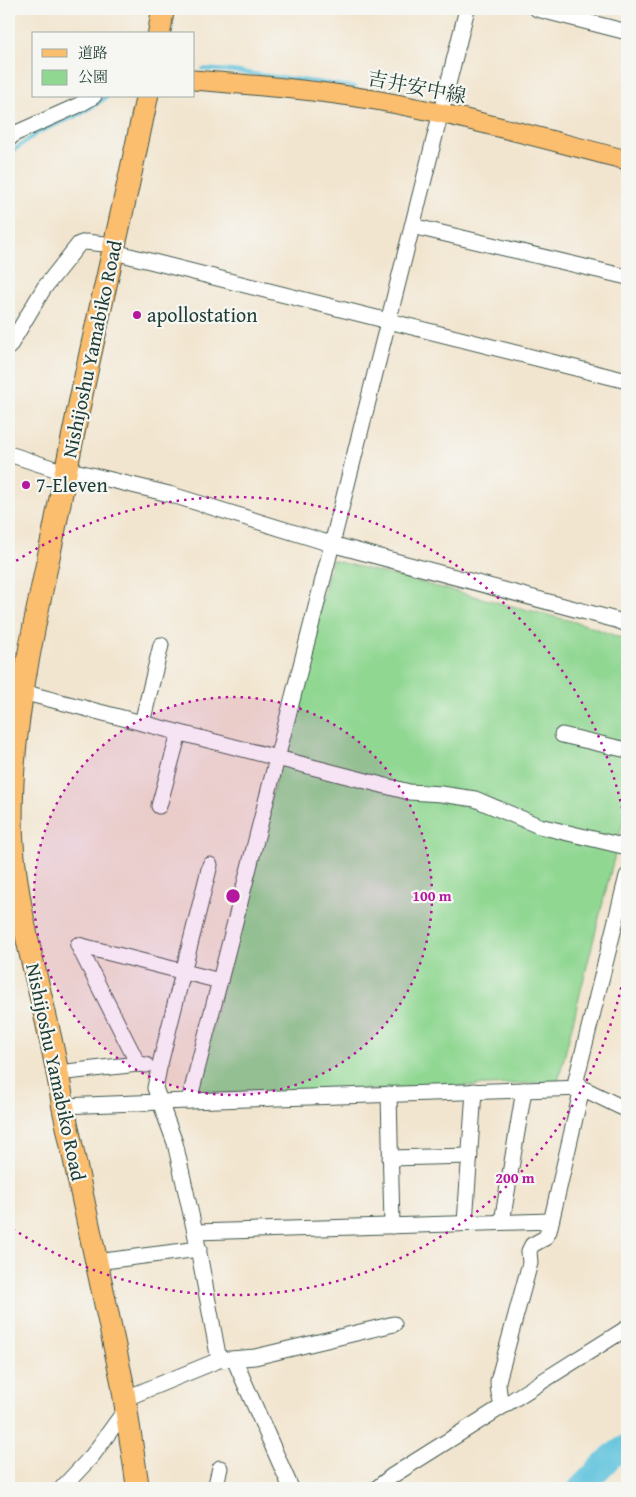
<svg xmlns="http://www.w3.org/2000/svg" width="636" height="1497" font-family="'Gentium Book Plus','Noto Serif JP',serif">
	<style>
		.green { fill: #90d792; stroke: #588a63 }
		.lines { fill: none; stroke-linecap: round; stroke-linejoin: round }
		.stream { stroke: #5fc2dd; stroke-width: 4 }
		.river { stroke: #5fc2dd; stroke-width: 24 }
		.minor-casing { stroke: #3f564b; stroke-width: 17 }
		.major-casing { stroke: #3f564b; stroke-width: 21 }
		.highway-casing { stroke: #3f564b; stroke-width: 24 }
		.minor { stroke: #fff; stroke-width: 15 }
		.major { stroke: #fbbd6e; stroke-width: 19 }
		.highway { stroke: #fbbd6e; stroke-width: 22 }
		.ring { fill: none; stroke: #b5179e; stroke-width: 2.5; stroke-dasharray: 2.5 5 }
		.poi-dot { fill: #b5179e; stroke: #f6f6f2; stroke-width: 2 }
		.labels { text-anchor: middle; stroke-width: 4.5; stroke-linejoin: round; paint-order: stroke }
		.street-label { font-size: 20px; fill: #1f3d34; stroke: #f6f6f2 }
		.poi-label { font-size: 20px; fill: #1f3d34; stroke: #f6f6f2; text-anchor: start }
		.centre { fill: #b5179e; stroke: #f6f6f2; stroke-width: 2.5 }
		.ring-label { font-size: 15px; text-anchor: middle; font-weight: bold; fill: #b5179e; stroke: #f6f6f2; stroke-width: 4.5; stroke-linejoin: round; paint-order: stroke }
	</style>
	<rect width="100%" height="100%" fill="#f6f6f2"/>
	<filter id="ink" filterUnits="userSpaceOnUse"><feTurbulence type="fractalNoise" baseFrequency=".02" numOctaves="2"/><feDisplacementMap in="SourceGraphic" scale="10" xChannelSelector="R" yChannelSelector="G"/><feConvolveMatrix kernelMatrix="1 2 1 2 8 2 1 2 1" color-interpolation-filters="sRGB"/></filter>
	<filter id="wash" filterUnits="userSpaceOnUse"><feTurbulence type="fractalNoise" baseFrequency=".0096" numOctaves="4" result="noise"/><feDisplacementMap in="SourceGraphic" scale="20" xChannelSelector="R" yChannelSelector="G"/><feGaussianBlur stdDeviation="1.12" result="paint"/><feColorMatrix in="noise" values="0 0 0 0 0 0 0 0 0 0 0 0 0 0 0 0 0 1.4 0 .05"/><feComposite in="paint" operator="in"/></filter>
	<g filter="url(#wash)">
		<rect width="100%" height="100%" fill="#f2e5cf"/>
		<!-- green -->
		<path class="green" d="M332 560 583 624 627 640V806L558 1082 194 1098Z"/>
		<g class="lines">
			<!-- stream -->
			<g class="stream">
				<path d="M203 69 233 71 355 87"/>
				<path d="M9 154 37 133 81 114 108 96"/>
			</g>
			<!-- river -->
			<path class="river" d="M580 1488 612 1456 627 1446"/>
		</g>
	</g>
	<g filter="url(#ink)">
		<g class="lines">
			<defs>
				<g id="minor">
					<path d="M537 9 627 32"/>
					<path d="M9 139 14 134 79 105 94 96"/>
					<path d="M412 226 627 277"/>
					<path d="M114 252 627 381"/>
					<path d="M9 347 44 288 79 244 85 242 115 245"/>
					<path d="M9 454 55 469H66L169 494 331 544 616 620 627 624"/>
					<path d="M22 692 409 792 441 794 475 799 539 826 627 847"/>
					<path d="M142 723 161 645"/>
					<path d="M562 735 627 750"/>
					<path d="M159 806 179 733"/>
					<path d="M210 865 159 1068 155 1088 175 1143 195 1232 219 1360"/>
					<path d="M78 945 220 981"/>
					<path d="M78 945 138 1064"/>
					<path d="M58 1073 138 1064 146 1065"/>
					<path d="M389 1094 392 1226"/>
					<path d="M189 1101 328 560 467 9"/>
					<path d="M63 1106 160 1102 582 1088 627 1110"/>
					<path d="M390 1158 470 1156"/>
					<path d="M502 1222 524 1090"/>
					<path d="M465 1223 474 1091"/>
					<path d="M195 1232 551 1221"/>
					<path d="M96 1262 199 1249"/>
					<path d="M234 1359 291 1488"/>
					<path d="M124 1399 219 1360 255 1357 394 1324"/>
					<path d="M503 1406C499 1398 498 1391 498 1381L530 1263 529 1251 532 1245 545 1238 549 1231 582 1088 576 1080 627 876"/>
					<path d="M62 1488 92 1456 126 1409"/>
					<path d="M215 1488 220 1468"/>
					<path d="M377 1488 392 1476 627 1328"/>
				</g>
				<path id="major" d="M194 80C254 85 316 90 375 100 460 115 544 139 627 160"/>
				<g id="highway">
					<path d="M159 34 163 9"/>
					<path d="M138 1488 122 1381 63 1106C51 1016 17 929 12 837 8 732 34 629 55 526 65 475 75 424 86 374 106 281 128 189 147 96"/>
				</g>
			</defs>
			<!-- minor casing -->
			<use href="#minor" class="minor-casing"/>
			<!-- major casing -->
			<use href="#major" class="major-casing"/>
			<!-- highway casing -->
			<use href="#highway" class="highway-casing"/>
			<!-- minor -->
			<use href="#minor" class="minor"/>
			<!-- major -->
			<use href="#major" class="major"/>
			<!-- highway -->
			<use href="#highway" class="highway"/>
		</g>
	</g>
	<!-- distance rings -->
	<circle cx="233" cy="896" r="199" fill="#b5179e" fill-opacity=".12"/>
	<g class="ring">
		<circle cx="233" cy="896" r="199"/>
		<path d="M627 958A399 399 0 0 1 10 1227M10 565A399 399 0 0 1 627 834"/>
	</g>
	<!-- markers -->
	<g class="poi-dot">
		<circle cx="137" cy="315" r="5"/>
		<circle cx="26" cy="485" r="5"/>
	</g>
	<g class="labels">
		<!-- street labels -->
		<g class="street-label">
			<text transform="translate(417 87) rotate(11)" y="7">吉井安中線</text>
			<text transform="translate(92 349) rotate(-78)" y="7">Nishijoshu Yamabiko Road</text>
			<text transform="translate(56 1072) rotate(78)" y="7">Nishijoshu Yamabiko Road</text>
		</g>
		<!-- poi labels -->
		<g class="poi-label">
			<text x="147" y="322">apollostation</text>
			<text x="36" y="492">7-Eleven</text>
		</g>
	</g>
	<circle cx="233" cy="896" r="8" class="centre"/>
	<g class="ring-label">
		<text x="432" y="901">100 m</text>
		<text x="515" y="1183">200 m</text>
	</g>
	<!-- margin -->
	<rect width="636" height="1497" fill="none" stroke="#f6f6f2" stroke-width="30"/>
	<!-- legend -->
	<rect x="32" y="32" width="162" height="65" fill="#f6f6f2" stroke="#a0aca6"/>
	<rect x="42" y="49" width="25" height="8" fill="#fbbd6e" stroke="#a0aca6"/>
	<text x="78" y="58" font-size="15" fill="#1f3d34">道路</text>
	<rect x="42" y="70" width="25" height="15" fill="#90d792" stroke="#a0aca6"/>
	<text x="78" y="82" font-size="15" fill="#1f3d34">公園</text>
</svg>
